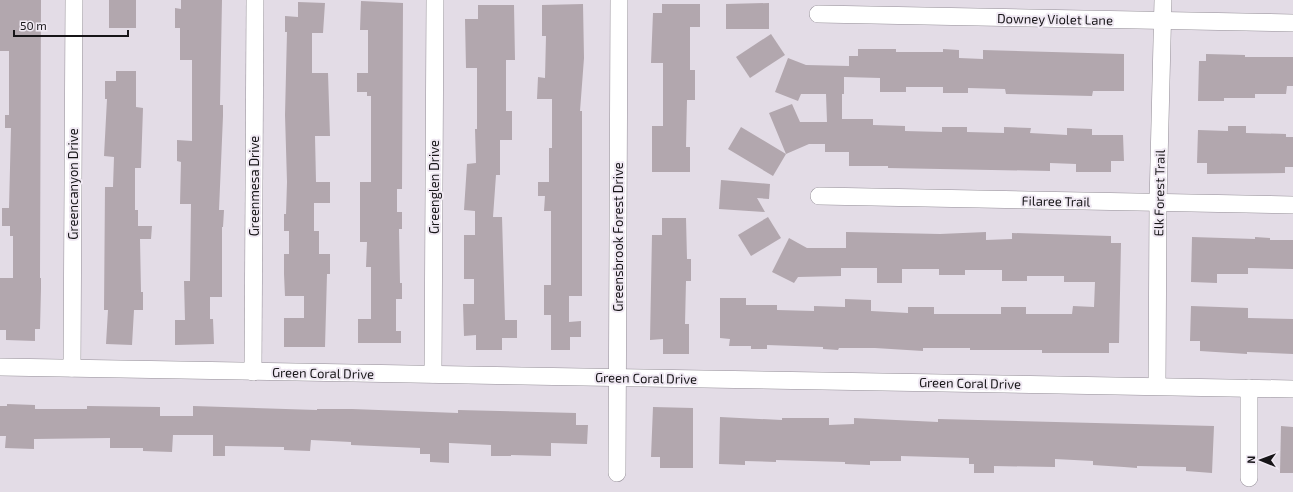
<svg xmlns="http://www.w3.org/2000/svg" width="1293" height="492" font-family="'Exo 2',sans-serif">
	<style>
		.building { fill: #b2a7ae }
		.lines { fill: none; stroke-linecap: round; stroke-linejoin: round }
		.minor-casing { stroke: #948e97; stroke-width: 18 }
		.minor { stroke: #fff; stroke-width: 17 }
		.labels { text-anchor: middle; stroke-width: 4; stroke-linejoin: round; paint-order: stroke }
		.street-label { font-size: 13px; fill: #171518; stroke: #f0e9f3 }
	</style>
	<rect width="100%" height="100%" fill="#e3dce6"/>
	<!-- building -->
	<g class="building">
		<path d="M0 0H41L40 278H41V288L40 329H35V341L6 340V330H0V278H13V236H10V226H2V208H9L11 128H5V115H9V51H0Z"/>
		<rect x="109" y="0" width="27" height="28"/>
		<path d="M181 0H222L220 105H223V116L219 210H224L223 227H222V297H210V319H213L214 344 175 345V320H185L184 281H190L191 204H180L181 162 177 161V140L192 141V60H180V28H175V8L181 9Z"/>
		<path d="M361 1 403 3 402 189H397V212H402V229H399L400 283H402V299H396V331H401V343H358V319H371V267H366L367 242H360V182H371V96H367V92H357V73H368V30H360Z"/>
		<path d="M298 2 325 3 323 33H312V73H328L330 136H315L316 182H330V203H314V231H319V254H330V274H327L325 347H284V318H304V296H285L284 274V254H289V231H284V214H286L287 182 285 115 287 32H285V16L298 17Z"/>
		<path d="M769 3V29H726V4Z"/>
		<path d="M583 4 584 58 580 111H582V296H569V322L581 321V337H570V350H551V315H544V285H551V211H544L545 196H538V182H549V148H552V99H537L538 77 545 78 546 36H542V5Z"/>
		<path d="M662 4H700V27H690V70H695V100H687L686 147H690V172H652V126H663V63H651L653 13H662Z"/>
		<path d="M478 5H514L515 60H506V111H512V140H500V175H496L493 217H502L505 320H517V338H502V350H476V335L464 336 463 304H474V279H464V235H475V211L464 210 467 164 476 163 475 129H477V68H466L465 19H478Z"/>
		<path d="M771 34 785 55 750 78 736 57Z"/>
		<path d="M858 49H896V52H943V49L959 50V58L983 59V50L1124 54V91H1093L1092 96 1006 94 1005 89 968 88V93H943V87H906V92H880V78L844 77V94H842V119H873V125L905 126V131L942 132V127H967V132L1004 133V127L1031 128 1030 133 1067 135V128L1092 129V135H1123L1124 161H1111V172H1076V164L1050 163V171L888 168V166H849V152H825V144H809L786 154 773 176 728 149 741 127 786 154 769 113 792 104 800 122H827L826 94H801L798 101 775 92 788 58 806 65 849 66V56H858Z"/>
		<path d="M1206 54 1245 55V57H1293V86H1287L1286 94H1255V98H1224V101H1198L1199 61H1206Z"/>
		<path d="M116 71H136V107L143 108 141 168H135V210H138V226H152L151 239H140L141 292H143V310H134L132 345 106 344 108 310H104L105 187H113L114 157 104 156 107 99H105V81H116Z"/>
		<path d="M1228 126H1246V133L1286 134V137H1293V167H1285V173L1207 174V163H1197L1198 130 1228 131Z"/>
		<path d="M721 180 770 184 769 199 757 198 765 212 719 209Z"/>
		<path d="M768 217 781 238 751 256 738 235Z"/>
		<path d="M662 218H686L687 259H691V281H686L685 324H689V354H663V339L650 340 652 235H662Z"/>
		<path d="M846 232 940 234 986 232V240L1012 239V233L1111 236V243H1121L1119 343H1109V353H1042V350H970V348H923V351L875 348H839L838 350 823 349V347L767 345V349H751V346H729L730 339 720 338V298H746V305H777V310L814 311V306L845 307V299L871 300V311L908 313V307H934V314H1001V307H1026V314H1072L1073 306 1094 307 1095 282H1064V276H1027V281H1002V270H965V275H939V269H902V283H877V268H841V276L798 277 794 283 772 272 789 238 807 248H846Z"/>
		<path d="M1192 237 1255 239V237L1270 238V240H1293V269L1248 268V274H1217V283L1191 282Z"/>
		<path d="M1191 306 1248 308V318L1293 319V354L1247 352V354L1200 351V341H1190Z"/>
		<path d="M7 404 35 405V409H87V406L160 407V416H193V406L317 410V409H352L458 413V410L576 413V425H588L587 444 551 443V456L511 455V456H491V445L449 443V463L430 462V454H420V448L351 445V442L311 440 310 451 284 450V447L225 446V456H213V435H173L172 452 143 451V448H110V438L34 439V449L5 448 6 436H0V406H7Z"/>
		<path d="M653 407 693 408V468H660V457H651Z"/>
		<path d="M720 417 782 420V418H829V425L854 424V418L938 422V419L1214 426 1212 473 1186 471V467L1137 466V468L1124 467 1093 465V461L1055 459V467L994 466V473H974V464H969V458L901 456V461H870V465L845 464V462L776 460V462L745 461V465L719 464Z"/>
		<path d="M1281 426 1293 427V473H1280Z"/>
	</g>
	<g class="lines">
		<defs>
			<g id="minor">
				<path d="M818 14 1293 23"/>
				<path d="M819 196 1293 205"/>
				<path d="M0 367 1293 389"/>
				<path d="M72 368 74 0"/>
				<path d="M253 372 255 0"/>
				<path d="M433 374 435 0"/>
				<path d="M1157 386 1158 203 1163 0"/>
				<path d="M617 473 619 0"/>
				<path d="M1249 478V388"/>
			</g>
		</defs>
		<!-- minor casing -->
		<use href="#minor" class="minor-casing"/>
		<!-- minor -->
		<use href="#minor" class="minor"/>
	</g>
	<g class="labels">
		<!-- street labels -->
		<g class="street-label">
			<text transform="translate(1055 19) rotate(1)" y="5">Downey Violet Lane</text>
			<text transform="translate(73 184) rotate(-90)" y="5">Greencanyon Drive</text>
			<text transform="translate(254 186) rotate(-90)" y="5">Greenmesa Drive</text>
			<text transform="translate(434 187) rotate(-90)" y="5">Greenglen Drive</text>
			<text transform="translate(1159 193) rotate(-89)" y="5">Elk Forest Trail</text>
			<text transform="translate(1056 201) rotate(1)" y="5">Filaree Trail</text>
			<text transform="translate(618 237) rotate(-90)" y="5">Greensbrook Forest Drive</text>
			<text transform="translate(323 373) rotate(1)" y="5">Green Coral Drive</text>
			<text transform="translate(646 378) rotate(1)" y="5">Green Coral Drive</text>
			<text transform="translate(970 383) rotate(1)" y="5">Green Coral Drive</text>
		</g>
	</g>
	<!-- north arrow -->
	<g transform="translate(1261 460) rotate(271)" stroke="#f0e9f3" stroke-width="3" paint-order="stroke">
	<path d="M0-3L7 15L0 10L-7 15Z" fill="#171518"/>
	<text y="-6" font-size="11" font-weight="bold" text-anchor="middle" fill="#171518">N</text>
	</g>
	<!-- scale -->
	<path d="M14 30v6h114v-6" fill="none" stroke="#171518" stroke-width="2"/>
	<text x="20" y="30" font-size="12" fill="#171518" stroke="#f0e9f3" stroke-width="3" paint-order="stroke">50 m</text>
</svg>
